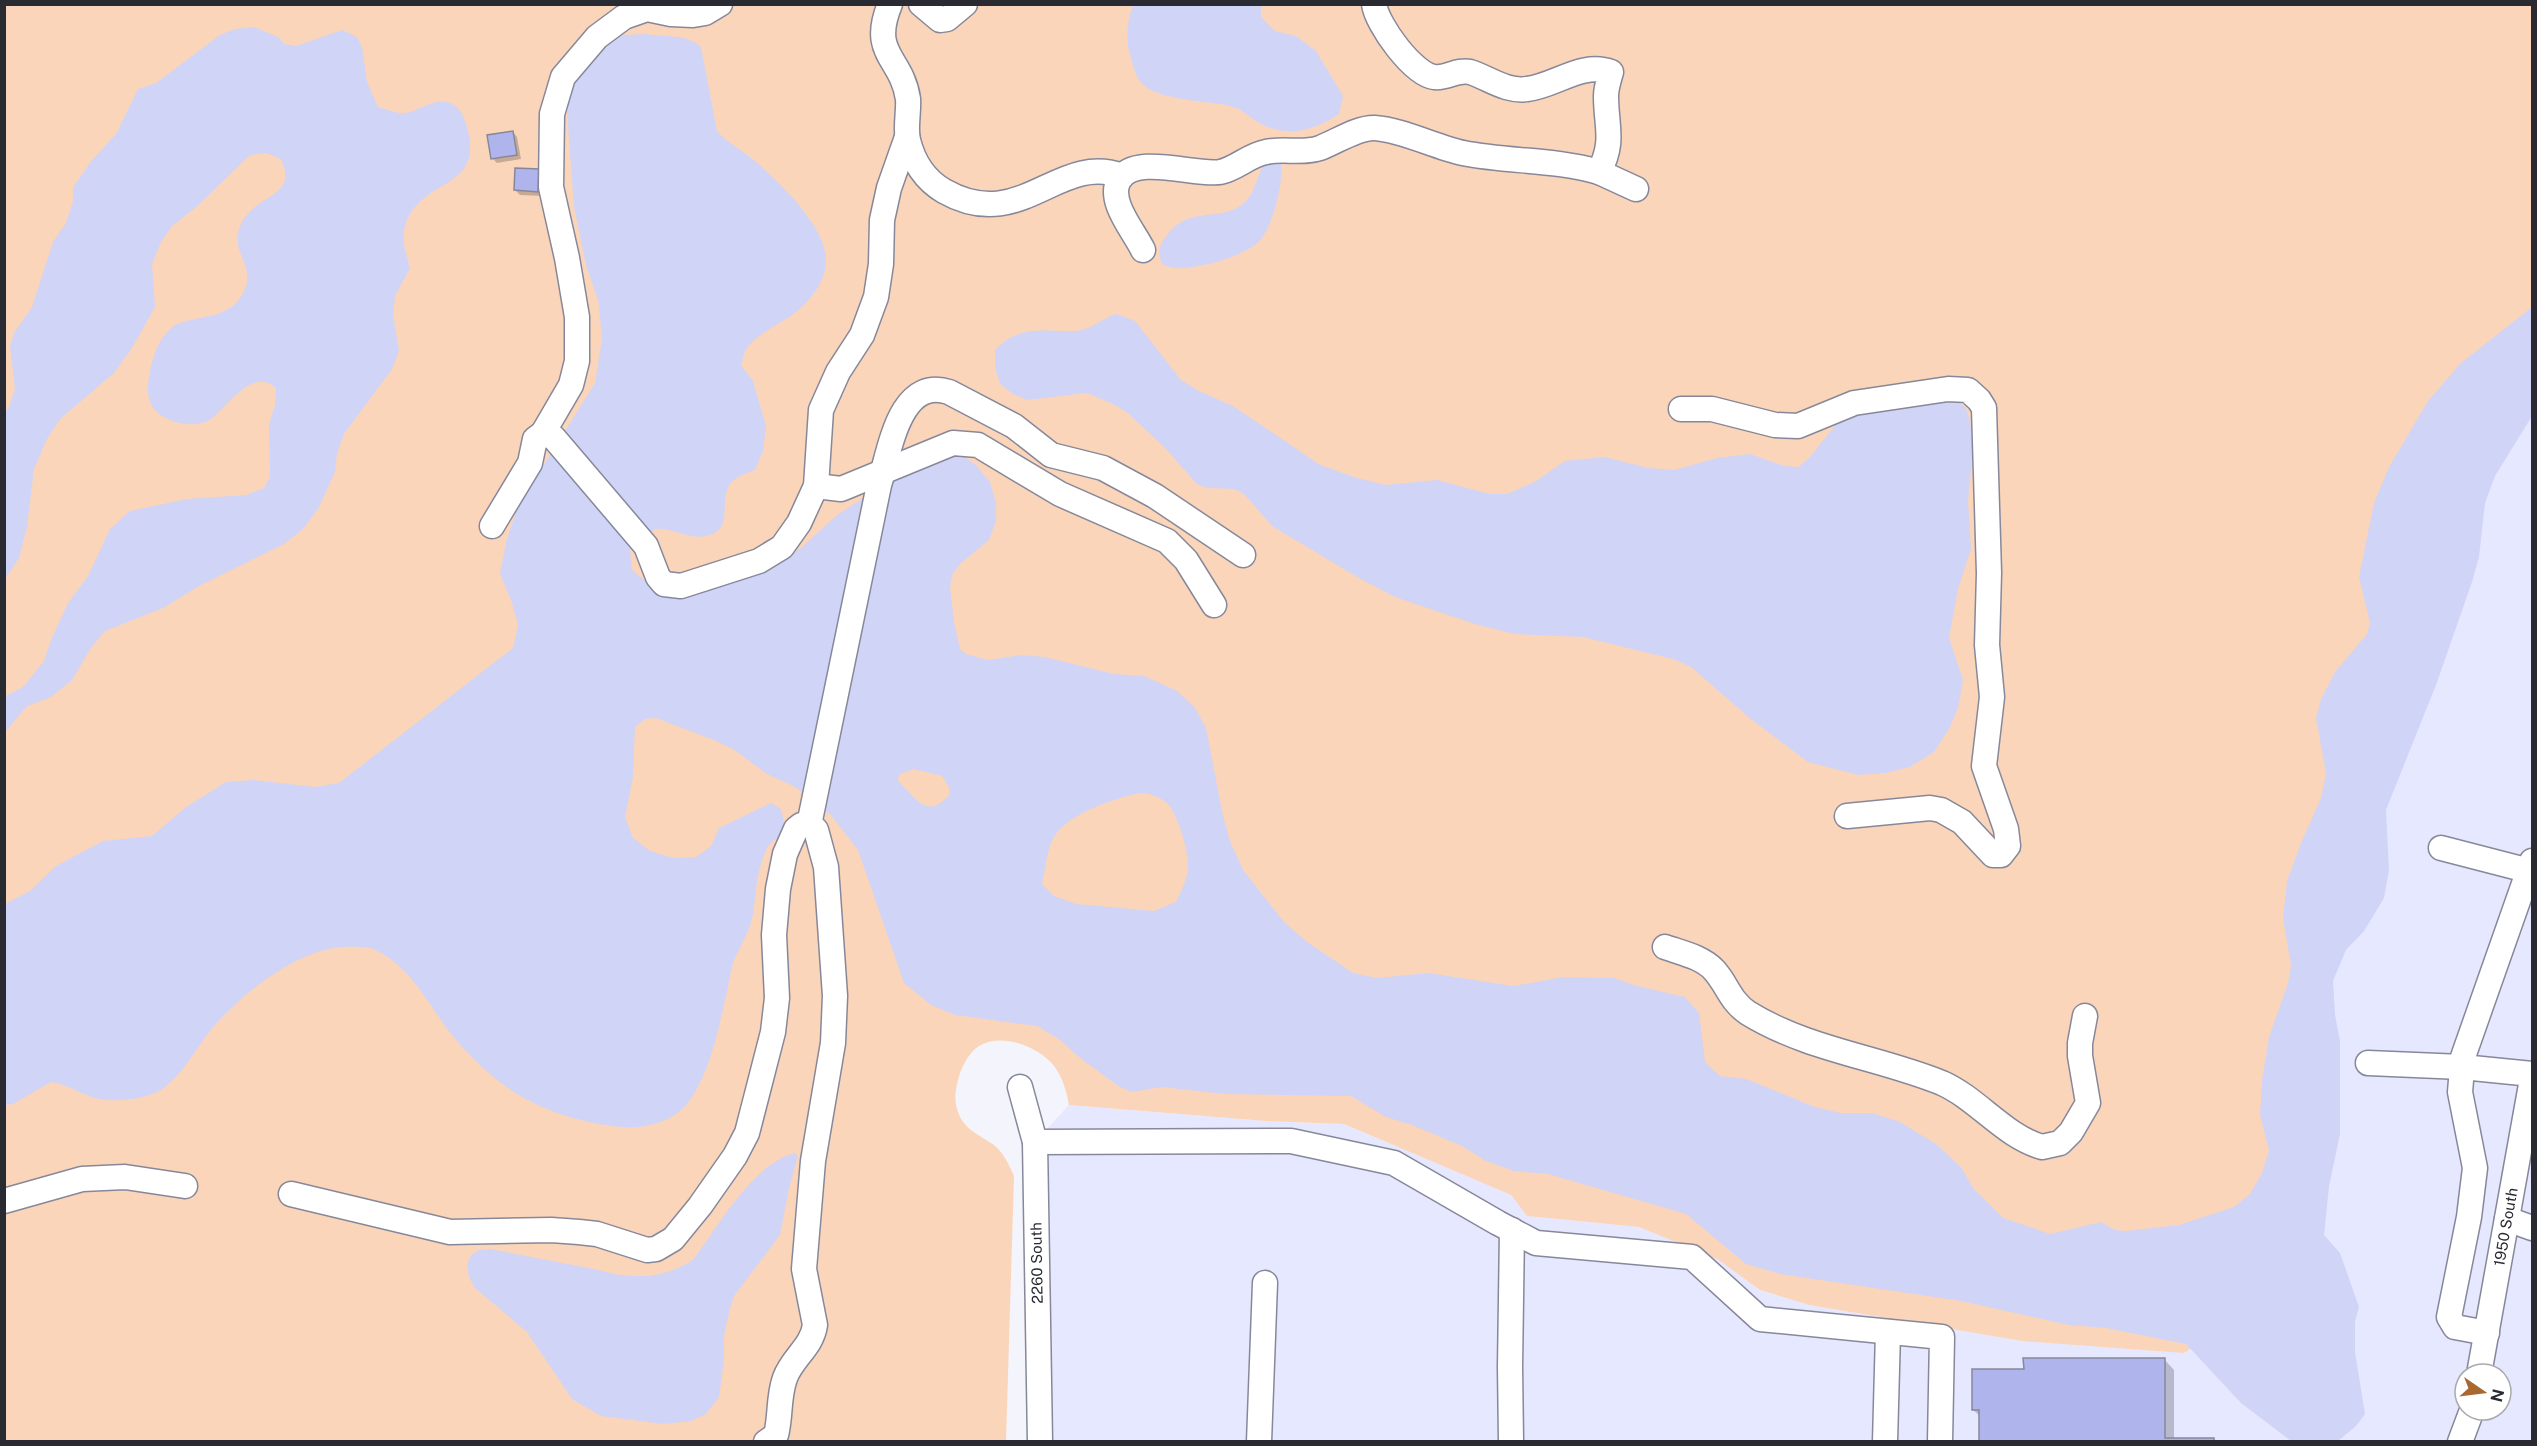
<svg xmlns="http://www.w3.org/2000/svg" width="2537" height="1446" font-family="'Public Sans',sans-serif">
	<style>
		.built { fill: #e6e8ff; fill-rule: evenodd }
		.green { fill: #fbd5b9 }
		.water { fill: #d0d4f6; fill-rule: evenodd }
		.shadow { fill: #0003 }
		.building { fill: #afb5ec; stroke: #86889a; stroke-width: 1.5 }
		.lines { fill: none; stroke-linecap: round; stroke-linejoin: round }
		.minor-casing { stroke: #86889a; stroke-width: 27 }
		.minor { stroke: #fff; stroke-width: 24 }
		.labels { text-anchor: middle; stroke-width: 6; stroke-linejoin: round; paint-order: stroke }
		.street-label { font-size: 15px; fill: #292a32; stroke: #fff }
	</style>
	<rect width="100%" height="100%" fill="#f3f4fc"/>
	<!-- built -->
	<path class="built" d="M2532 393V1441H1040L1035 1142 1069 1105 1266 1121 1344 1124 1511 1195 1527 1216 1639 1227 1717 1259 1760 1290 1809 1305 2022 1341 2337 922 2498 427ZM2465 1374H2501V1410H2465Z"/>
	<!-- green -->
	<path class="green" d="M4 5H2532V353L2399 614 2252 1308 2184 1353 2022 1341 1809 1305 1760 1290 1717 1259 1639 1227 1527 1216 1511 1195 1344 1124 1266 1121 1069 1105C1066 1090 1063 1078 1054 1066 1039 1047 1002 1032 979 1046 968 1053 961 1068 958 1080 955 1091 954 1101 958 1112 964 1130 980 1135 994 1145 1004 1153 1009 1165 1014 1176L1006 1441H5Z"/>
	<!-- water -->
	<g class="water">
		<path d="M1133 5H1261V17L1275 31 1296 36 1316 51 1343 96 1339 114C1314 130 1290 138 1261 124 1250 118 1243 109 1230 106 1207 100 1152 101 1139 80 1135 74 1133 65 1131 58 1125 42 1127 20 1133 5Z"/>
		<path d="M254 27 278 37 284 44 296 46 342 30 357 37 362 47 367 82 378 107C386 109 398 114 405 113 420 111 435 97 450 103 459 106 463 115 466 124 487 191 423 176 406 223 400 239 406 253 410 268L395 296 393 315 399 351 392 369 344 434 337 453 335 472 318 509 303 529 284 544 199 586 163 608 105 631 92 646 72 680 51 697 27 706 5 732V696L23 687 44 661 51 640 68 603 88 576 110 529 130 511 187 499 246 495 264 488 270 477 269 424 275 405 276 388C252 367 229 405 211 419 203 425 189 425 180 423 171 421 162 417 156 411 147 402 147 388 149 377 152 358 159 336 175 325 182 321 206 317 215 315 223 312 233 307 238 301 264 266 226 255 241 224 256 193 299 198 281 159L266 153 250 155 195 208 172 226 161 242 152 264 155 307 132 348 114 373 60 419 47 439 34 469 27 527 19 558 5 579V412L9 407 15 389 10 346 14 333 32 307 53 242 66 223 73 201V187L92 160 116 134 138 89 156 83 220 35 235 29Z"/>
		<path d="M647 34C665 38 686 33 701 47L717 131C728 144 743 150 756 162 771 175 785 189 798 204 828 241 840 269 802 307 788 321 759 331 747 348 744 352 743 360 741 365L753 381 766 426 763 451 755 470C747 473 735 477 730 484 718 502 735 530 706 536 688 540 673 527 655 529L630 550 632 570 647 582 666 591 754 574 801 548 837 515 882 486 945 452 961 455 975 464 990 482 996 503V521L989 540 960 564 952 575 950 588 954 622 960 649 966 654 988 660 1022 655 1045 657 1114 674 1144 676 1177 691 1195 708 1206 728 1223 816 1230 841 1243 870 1284 922 1307 942 1353 973 1377 978 1428 973 1514 986 1563 977 1614 978 1637 986 1685 997 1699 1013 1705 1062 1720 1076 1746 1079 1815 1107 1841 1113H1872L1900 1122 1936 1144 1961 1167 1973 1188 2003 1218 2050 1234 2101 1222 2115 1230 2126 1231 2179 1225 2234 1207 2250 1194 2262 1173 2269 1150 2260 1115 2262 1080 2269 1037 2288 983 2291 965 2283 918 2287 881 2301 843 2321 798 2326 773 2316 718 2321 699 2335 672 2367 634 2370 623 2359 577 2374 503 2389 467 2428 401 2461 363 2532 307V416L2495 476 2485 503 2479 557 2472 582 2436 685 2386 810 2389 870 2384 898 2364 931 2346 950 2333 981 2335 1015 2340 1041V1134L2329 1186 2324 1235 2340 1253 2359 1307 2355 1322V1352L2365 1414 2356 1426 2338 1441H2291L2241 1403 2186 1344 2106 1328 2069 1325 1961 1301 1780 1274 1746 1264 1686 1214 1548 1174 1514 1171 1486 1161 1462 1146 1412 1125 1386 1117 1351 1096 1225 1094 1161 1087 1132 1092 1118 1086 1079 1057 1060 1040 1037 1026 955 1015 931 1005 904 983 858 850 830 814 795 787 767 774 733 749 714 740 656 718 645 719 635 727 633 777 625 817 633 838 650 851 674 858 696 857 711 846 719 828 771 803 781 809C790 843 773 831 764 855 756 875 756 894 753 914 750 931 741 944 734 960 731 969 729 981 727 992 718 1029 712 1067 690 1100 676 1121 646 1129 622 1127 573 1122 525 1106 488 1072 477 1063 466 1052 457 1041 431 1011 412 965 373 949 365 946 350 947 341 947 295 951 238 996 210 1031 196 1049 183 1073 165 1087 152 1098 125 1101 108 1100 87 1099 71 1085 51 1082L13 1104 5 1105V904L30 891 56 866 103 841 152 836 186 807 226 782 254 780 315 787 339 783 513 648 518 625 511 600 500 574 506 542 518 506 595 383 602 338 598 300 586 265 574 207 566 100 572 77 597 52 623 35ZM914 769 942 776 949 787V795C927 821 915 797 898 781L899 774ZM1138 793C1148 793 1160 796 1168 804 1179 818 1188 849 1188 867 1187 880 1182 890 1176 902L1154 911 1076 904 1054 896 1042 884C1045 871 1046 856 1051 843 1061 815 1112 800 1138 793Z"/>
		<path d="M1275 159 1281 163C1284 182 1272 233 1255 245 1240 255 1220 262 1203 265 1187 268 1176 271 1162 264 1158 254 1158 247 1165 238 1187 205 1216 222 1240 206 1255 196 1256 177 1265 162Z"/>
		<path d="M1117 314 1135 321 1181 380 1199 391 1233 406 1320 465 1357 478 1386 485 1437 480 1490 494H1507L1536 481 1565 461 1605 457 1648 468 1674 470 1717 458 1750 454 1784 466 1799 467 1810 457 1838 422 1854 410 1947 397 1965 407 1970 420 1973 448 1968 501 1971 549 1958 589 1949 638 1963 680 1958 708 1949 729 1934 752 1910 767 1885 773 1858 775 1808 762 1752 720 1691 667 1673 659 1583 637 1515 634 1478 625 1395 597 1359 578 1272 526 1245 495 1235 489 1207 488 1197 484 1166 449 1128 413 1111 403 1087 393 1027 400 1013 394 1000 384 995 367V350C1021 324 1041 332 1074 331 1090 331 1102 318 1117 314Z"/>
		<path d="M795 1153 798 1156 789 1188 780 1235 734 1296 729 1312 724 1336V1360L719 1397 706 1414 691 1421 663 1424 601 1416 572 1399 527 1332 475 1288 469 1277 467 1265 471 1255 479 1250 490 1249 599 1270C632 1280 663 1279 693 1260 718 1227 753 1163 795 1153Z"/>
	</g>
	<!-- shadow -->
	<g class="shadow">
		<path d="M513 132 517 137 521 159 497 163 492 158Z"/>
		<path d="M538 170 543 175 542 196 520 195 515 190Z"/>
		<path d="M2164 1359 2174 1370V1439H2214L2216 1442H1981V1417L1973 1410 2025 1370Z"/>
	</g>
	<!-- building -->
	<g class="building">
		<path d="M513 131 517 155 491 159 487 135Z"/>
		<path d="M515 168 539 169 538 192 514 190Z"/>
		<path d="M2023 1358H2165V1438H2214V1442H1979V1410H1972V1369H2024Z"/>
	</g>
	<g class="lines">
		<defs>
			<g id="minor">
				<path d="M890 4C869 55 902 57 908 99 909 112 905 127 908 140 913 161 925 180 944 191 1021 235 1058 152 1122 176"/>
				<path d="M921 4 940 20 947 19 965 4"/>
				<path d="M1374 4C1377 25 1413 74 1434 77 1446 79 1457 69 1470 72 1489 78 1506 92 1527 89 1555 86 1582 61 1611 72 1609 79 1606 88 1606 96 1606 127 1615 141 1599 172L1636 189"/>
				<path d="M1143 250C1134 231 1107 201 1119 180 1135 153 1195 176 1220 172 1236 169 1249 155 1266 152 1283 148 1303 154 1320 148 1336 142 1358 127 1375 128 1403 130 1435 147 1463 153 1508 162 1554 159 1599 172"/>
				<path d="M1681 409H1712L1775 425 1798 426 1854 403 1948 389 1968 390 1979 400 1984 408 1989 573 1987 645 1992 697 1984 766 2006 829 2008 846 2001 855H1993L1962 822 1941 810 1930 808 1847 816"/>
				<path d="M543 433 571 385 577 361V317L567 258 551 187 552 114 563 77 597 37 624 17 647 9 671 14 693 15 705 13 720 4"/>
				<path d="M816 486 841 489 953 443 978 445 1060 494 1167 541 1186 560 1214 605"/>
				<path d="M492 526 530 463 535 439 543 433 554 438 646 546 658 577 664 584 681 586 759 561 782 547 799 523 816 486 821 410 838 372 862 335 876 297 881 264 882 220 889 188 907 137"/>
				<path d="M809 825 879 485C890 451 899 376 949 392L1014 426 1051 455 1103 468 1155 496 1243 555"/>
				<path d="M2441 848 2530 871"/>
				<path d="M1665 947C1682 953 1702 957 1714 970 1727 984 1730 1001 1748 1013 1808 1050 1878 1057 1942 1083 1978 1099 2004 1136 2042 1147L2060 1143 2071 1132 2088 1103 2080 1056V1043L2085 1016"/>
				<path d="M2368 1063 2462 1067 2532 1074"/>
				<path d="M1020 1087 1035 1142 1040 1442"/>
				<path d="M1035 1142 1291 1141 1394 1163 1498 1223 1536 1243 1692 1257 1760 1319 1942 1337 1940 1442"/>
				<path d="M291 1194 450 1232 551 1230 579 1232 597 1234 647 1250 656 1249 673 1239 700 1206 735 1156 747 1133 773 1032 777 998 774 935 778 889 785 854 796 829 801 825 812 826 816 830 826 867 835 996 833 1043 813 1161 804 1269 815 1325C812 1347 792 1358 785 1378 778 1397 781 1416 776 1435L766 1442"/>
				<path d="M4 1201 82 1179 125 1177 185 1186"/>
				<path d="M2507 1219 2532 1228"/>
				<path d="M2487 1333 2455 1327 2449 1317 2469 1217 2475 1168 2460 1092 2463 1057 2532 861"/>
				<path d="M2479 1374 2532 1079"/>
				<path d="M1259 1442 1265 1283"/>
				<path d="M1511 1442 1510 1367 1512 1230"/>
				<path d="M1885 1442 1888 1332"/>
				<path d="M2460 1442 2472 1410"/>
			</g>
		</defs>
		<!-- minor casing -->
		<use href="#minor" class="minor-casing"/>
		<!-- minor -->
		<use href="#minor" class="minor"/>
	</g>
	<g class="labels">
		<!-- street labels -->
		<g class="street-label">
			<text transform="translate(2506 1227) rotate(-80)" y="5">1950 South</text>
			<text transform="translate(1037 1263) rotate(-91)" y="5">2260 South</text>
		</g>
	</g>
	<!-- border -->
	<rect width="2537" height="1446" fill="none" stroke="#292a32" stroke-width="12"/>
	<!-- north arrow -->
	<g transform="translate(2483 1392) rotate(104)"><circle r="28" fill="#ffffff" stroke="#a9aaad" stroke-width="1.5"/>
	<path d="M0-4.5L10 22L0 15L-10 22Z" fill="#a96832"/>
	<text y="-9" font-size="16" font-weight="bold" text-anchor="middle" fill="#292a32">N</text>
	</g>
</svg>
